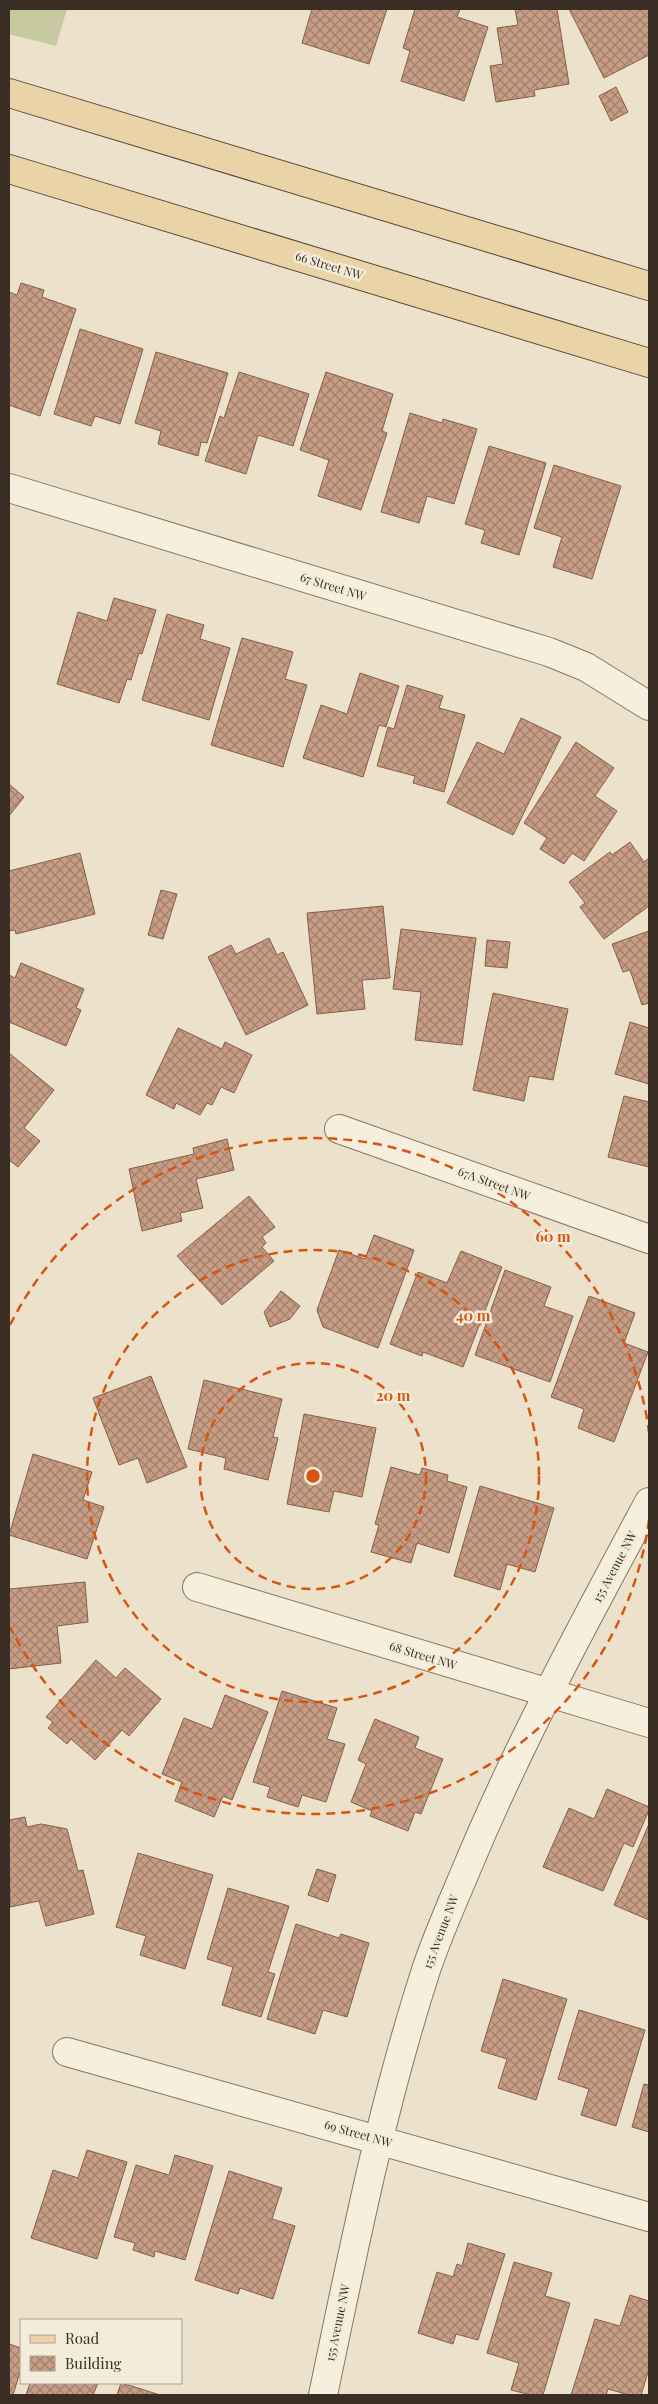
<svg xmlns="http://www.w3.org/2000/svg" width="658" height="2404" font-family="'Playfair Display',serif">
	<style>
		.green { fill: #c7caa0 }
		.building { fill: url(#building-cross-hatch); stroke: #855e48 }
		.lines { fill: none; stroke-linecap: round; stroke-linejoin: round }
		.minor-casing { stroke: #887460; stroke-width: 30 }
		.major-casing { stroke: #574334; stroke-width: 30 }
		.minor { stroke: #f7efde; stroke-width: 28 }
		.major { stroke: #ebd3a8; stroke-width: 28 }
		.ring { fill: none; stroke: #d7550e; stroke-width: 2.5; stroke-dasharray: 9 6 }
		.labels { text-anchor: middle; stroke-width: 5; stroke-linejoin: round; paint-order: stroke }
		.street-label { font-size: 12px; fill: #3a2d23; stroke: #f4ecdb }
		.centre { fill: #d7550e; stroke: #f4ecdb; stroke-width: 2.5 }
		.ring-label { font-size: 15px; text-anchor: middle; font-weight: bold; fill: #d7550e; stroke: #f4ecdb; stroke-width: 5; stroke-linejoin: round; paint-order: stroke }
	</style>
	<defs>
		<pattern id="building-cross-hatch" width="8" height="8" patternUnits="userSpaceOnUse" patternTransform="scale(1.25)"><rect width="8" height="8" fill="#c79d85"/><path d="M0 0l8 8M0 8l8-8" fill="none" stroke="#a3806c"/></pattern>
	</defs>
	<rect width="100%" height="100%" fill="#ece1cb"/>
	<!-- green -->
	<path class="green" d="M9 9H67L56 46 9 34Z"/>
	<!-- building -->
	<g class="building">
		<path d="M312 9H387L369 64 302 43Z"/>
		<path d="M415 9H460L457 17 488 27 464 101 401 81 410 51 403 48Z"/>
		<path d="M515 9H557L569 84 534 90 535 96 496 102 490 66 503 64 497 28 518 25Z"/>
		<path d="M569 9H649V55L604 78Z"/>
		<path d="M616 87 628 112 611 121 599 96Z"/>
		<path d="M21 283 44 290 42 297 76 309 40 416 9 405V292L17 295Z"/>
		<path d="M80 329 143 349 120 424 95 416 91 426 54 414Z"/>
		<path d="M156 352 228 373 207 443 201 442 198 456 158 444 161 431 135 423Z"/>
		<path d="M239 372 309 394 293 446 258 435 246 474 205 461 220 416 224 418Z"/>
		<path d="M326 372 393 394 382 431 387 433 361 510 318 496 329 460 300 450Z"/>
		<path d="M410 413 442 423 443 419 477 429 454 504 427 496 419 523 381 512Z"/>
		<path d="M489 446 546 463 519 555 481 543 485 530 465 524Z"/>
		<path d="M554 465 621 486 592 579 553 567 562 537 534 528Z"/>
		<path d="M114 598 156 610 142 654 139 653 131 680 127 679 119 703 57 684 78 612 107 621Z"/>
		<path d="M167 614 204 625 200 639 230 648 209 720 142 700Z"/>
		<path d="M242 638 293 652 285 679 307 685 283 767 211 745Z"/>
		<path d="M360 673 399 686 386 727 379 725 363 777 303 758 321 705 347 714Z"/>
		<path d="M407 685 443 696 439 708 465 715 444 792 413 783 415 776 377 766 388 727 394 729Z"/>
		<path d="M521 718 561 737 513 835 447 803 477 742 504 754Z"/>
		<path d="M576 742 614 768 595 796 617 811 584 861 572 853 564 864 540 849 547 838 524 823Z"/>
		<path d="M9 784 24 797 9 816Z"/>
		<path d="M630 842 644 862 649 858V906L604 939 580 907 585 903 569 882 610 852 612 855Z"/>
		<path d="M80 853 95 914 16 934 15 930 9 931V871Z"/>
		<path d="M161 890 177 894 163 939 148 935Z"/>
		<path d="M383 906 390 978 362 980 365 1009 317 1014 307 913Z"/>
		<path d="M401 929 476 938 462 1045 415 1040 421 992 393 989Z"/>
		<path d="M649 931V1003L642 1005 630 970 623 972 612 944Z"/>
		<path d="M269 938 277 955 283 952 308 1005 246 1035 208 957 231 945 236 954Z"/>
		<path d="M487 940 510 942 507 968 485 966Z"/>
		<path d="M21 963 84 989 76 1008 81 1010 66 1046 9 1022V975L15 978Z"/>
		<path d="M493 993 568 1009 553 1080 529 1076 524 1101 473 1090Z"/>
		<path d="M630 1022 649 1028V1084L615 1074Z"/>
		<path d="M178 1028 222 1049 225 1042 252 1055 234 1093 221 1087 212 1105 207 1103 200 1115 176 1103 174 1109 146 1095Z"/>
		<path d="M9 1053 54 1090 24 1128 40 1141 18 1167 9 1160Z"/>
		<path d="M624 1096 649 1102V1167L608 1157Z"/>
		<path d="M227 1139 234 1170 196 1179 203 1208 180 1213 182 1221 142 1231 129 1169 194 1154 193 1148Z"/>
		<path d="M249 1196 275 1227 262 1237 266 1243 262 1247 274 1261 222 1305 177 1256Z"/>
		<path d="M374 1235 414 1250 378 1348 323 1327 317 1310 339 1250 365 1259Z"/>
		<path d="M461 1251 502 1267 463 1367 423 1352 422 1356 390 1344 418 1272 447 1283Z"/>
		<path d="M505 1270 551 1287 544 1306 573 1316 550 1382 475 1355Z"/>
		<path d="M281 1291 300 1306 290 1319 270 1327 264 1312Z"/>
		<path d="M589 1296 635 1313 624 1343 648 1352 614 1442 578 1428 584 1409 551 1397Z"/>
		<path d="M151 1376 187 1467 147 1483 138 1458 119 1465 93 1398Z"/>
		<path d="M204 1380 282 1399 273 1437 278 1438 268 1480 224 1469 226 1458 188 1449Z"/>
		<path d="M304 1414 376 1428 362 1497 334 1491 329 1512 287 1504Z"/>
		<path d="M33 1454 92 1472 83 1500 104 1507 87 1559 9 1535Z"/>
		<path d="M391 1467 420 1475 422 1468 448 1475 447 1481 467 1487 449 1553 417 1543 411 1563 371 1552 379 1525 375 1524Z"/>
		<path d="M480 1486 554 1508 535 1572 507 1564 500 1590 454 1576Z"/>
		<path d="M85 1582 88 1622 57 1626 61 1663 9 1669V1589Z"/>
		<path d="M96 1660 116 1678 125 1668 161 1699 129 1736 122 1730 95 1760 71 1739 67 1744 48 1728 53 1722 46 1717Z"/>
		<path d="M282 1691 337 1708 327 1739 345 1744 326 1802 302 1795 298 1807 267 1797 270 1787 253 1782Z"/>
		<path d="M225 1695 268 1712 232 1800 223 1796 214 1817 175 1801 182 1782 162 1774 184 1718 212 1729Z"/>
		<path d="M375 1719 419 1737 415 1748 443 1759 421 1814 415 1812 408 1831 370 1816 372 1811 351 1802 366 1764 358 1760Z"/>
		<path d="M607 1789 649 1807V1810L633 1847 624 1843 603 1891 543 1867 569 1808 594 1819Z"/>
		<path d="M25 1817 27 1827 41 1824 67 1829 78 1871 83 1870 94 1914 46 1926 39 1901 10 1907 9 1820Z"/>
		<path d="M649 1824V1920L614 1905Z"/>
		<path d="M138 1853 213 1875 185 1969 140 1955 146 1936 116 1927Z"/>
		<path d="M317 1869 336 1875 328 1902 308 1895Z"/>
		<path d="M228 1888 289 1906 268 1972 275 1974 261 2017 222 2005 233 1967 207 1959Z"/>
		<path d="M296 1924 339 1938 341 1934 369 1943 347 2017 323 2010 315 2034 267 2019Z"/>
		<path d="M503 1979 567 1999 536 2100 498 2088 507 2059 481 2051Z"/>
		<path d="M579 2010 645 2030 616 2126 581 2115 589 2089 558 2079Z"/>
		<path d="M644 2084 649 2085V2132L632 2127Z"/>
		<path d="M87 2150 127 2162 97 2259 31 2238 53 2170 78 2178Z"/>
		<path d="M175 2155 213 2166 185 2260 155 2251 154 2257 133 2250 135 2243 114 2237 136 2165 169 2175Z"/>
		<path d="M229 2171 282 2188 272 2219 295 2226 273 2299 240 2288 238 2294 195 2280Z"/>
		<path d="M468 2243 505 2254 478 2340 456 2334 453 2344 418 2333 437 2272 453 2277 457 2264 462 2266Z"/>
		<path d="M514 2262 552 2273 545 2296 570 2303 543 2395H531L511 2390 519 2363 487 2353Z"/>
		<path d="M630 2295 649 2301V2369L641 2395H629L608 2389 606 2395H571L595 2319 620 2326Z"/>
		<path d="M9 2344 21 2348V2369L13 2395H9Z"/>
		<path d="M30 2383H98L93 2395H26Z"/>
		<path d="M121 2383H122L160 2395H117Z"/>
	</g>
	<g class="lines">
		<defs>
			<g id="minor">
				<path d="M9 488 549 652 586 667 649 706"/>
				<path d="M339 1129 649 1239"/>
				<path d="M197 1587 649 1723"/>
				<path d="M67 2052 649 2217"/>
				<path d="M323 2395C353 2252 381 2109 426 1970 438 1934 454 1899 469 1863 521 1739 585 1621 649 1502"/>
			</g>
			<g id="major">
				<path d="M9 93 649 286"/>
				<path d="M9 169 649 363"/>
			</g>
		</defs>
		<!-- minor casing -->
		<use href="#minor" class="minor-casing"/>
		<!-- major casing -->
		<use href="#major" class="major-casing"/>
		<!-- minor -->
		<use href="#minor" class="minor"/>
		<!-- major -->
		<use href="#major" class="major"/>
	</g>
	<!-- distance rings -->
	<g class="ring">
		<circle cx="313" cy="1476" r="113"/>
		<circle cx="313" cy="1476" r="226"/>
		<path d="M649 1520A339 339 0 0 1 10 1627M10 1325A339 339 0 0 1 649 1432"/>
	</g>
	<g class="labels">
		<!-- street labels -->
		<g class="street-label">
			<text transform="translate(329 266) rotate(17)" y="4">66 Street NW</text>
			<text transform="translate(333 587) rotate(17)" y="4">67 Street NW</text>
			<text transform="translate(494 1184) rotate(20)" y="4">67A Street NW</text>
			<text transform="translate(615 1567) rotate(-62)" y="4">155 Avenue NW</text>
			<text transform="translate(423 1656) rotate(17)" y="4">68 Street NW</text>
			<text transform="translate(441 1932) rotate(-69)" y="4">155 Avenue NW</text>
			<text transform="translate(358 2134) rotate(16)" y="4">69 Street NW</text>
			<text transform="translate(338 2323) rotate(-78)" y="4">155 Avenue NW</text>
		</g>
	</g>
	<circle cx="313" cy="1476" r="8" class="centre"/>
	<g class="ring-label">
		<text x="553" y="1242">60 m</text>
		<text x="473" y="1321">40 m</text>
		<text x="393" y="1401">20 m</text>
	</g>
	<!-- border -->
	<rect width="658" height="2404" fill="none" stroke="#3a2d23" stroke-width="20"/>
	<!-- legend -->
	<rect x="20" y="2319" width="162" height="65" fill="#f4ecdb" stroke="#aaa091"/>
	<rect x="30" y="2335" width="25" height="8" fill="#ebd3a8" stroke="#aaa091"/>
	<text x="65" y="2344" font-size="15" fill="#3a2d23">Road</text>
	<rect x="30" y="2356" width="25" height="15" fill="url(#building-cross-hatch)" stroke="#aaa091"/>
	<text x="65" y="2369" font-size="15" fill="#3a2d23">Building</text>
</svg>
